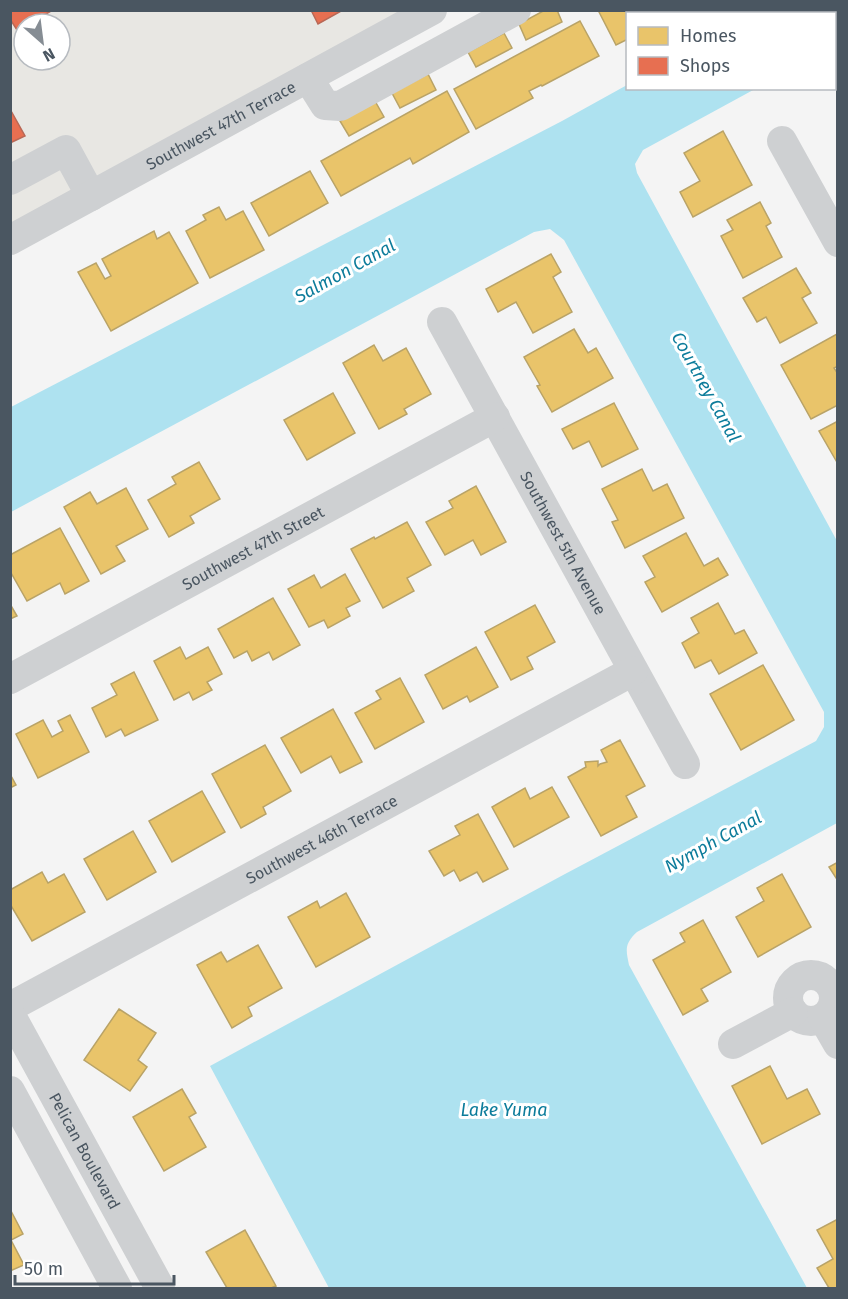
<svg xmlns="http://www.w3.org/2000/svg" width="848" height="1299" font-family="'Fira Sans',sans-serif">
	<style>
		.commercial { fill: #e8e7e3; fill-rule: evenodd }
		.water { fill: #aee2f0 }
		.homes { fill: #e9c46a; stroke: #b9a367; stroke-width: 1.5 }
		.shops { fill: #e76f51; stroke: #b86856; stroke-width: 1.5 }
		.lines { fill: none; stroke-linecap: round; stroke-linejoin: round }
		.minor { stroke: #ced0d2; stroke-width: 30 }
		.labels { text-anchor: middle; stroke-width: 6; stroke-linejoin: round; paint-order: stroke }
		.street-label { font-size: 16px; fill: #4a5661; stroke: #fff }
		.water-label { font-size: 18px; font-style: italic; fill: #0c7c9b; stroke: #fff }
	</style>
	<rect width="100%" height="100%" fill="#f4f4f4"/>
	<!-- commercial -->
	<path class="commercial" d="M11 11H406L11 228ZM24 24H60V60H24Z"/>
	<!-- water -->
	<g class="water">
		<path d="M763 11H837V43L835 45 834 14 758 13Z"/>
		<path d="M627 85 628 88 755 89 643 150 635 164 637 173 837 541V823L637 932C624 944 626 950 629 965L807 1288H329L210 1066 565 874 816 741 824 727V712L564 240 550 229 534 232 11 512V407L562 121Z"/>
	</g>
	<!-- homes -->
	<g class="homes">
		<path d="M545 10H557L562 22 526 40 519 24Z"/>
		<path d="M598 10H679L674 14H628V39L616 45Z"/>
		<path d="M580 21 599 56 542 86 541 85 529 91 533 98 476 129 454 89Z"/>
		<path d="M504 33 512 48 476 67 468 52Z"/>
		<path d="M428 74 436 90 400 108 392 93Z"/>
		<path d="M447 91 469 132 413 164 410 158 341 196 321 161Z"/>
		<path d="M375 101 384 117 349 136 340 121Z"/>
		<path d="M723 131 752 185 693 217 680 192 700 181 684 153Z"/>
		<path d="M310 171 328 203 269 236 251 203Z"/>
		<path d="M760 202 771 223 766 226 782 257 743 278 721 236 733 230 727 220Z"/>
		<path d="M219 207 226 220 243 211 264 250 210 278 186 231 206 220 203 215Z"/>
		<path d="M154 231 157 239 169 232 198 283 111 331 78 272 96 263 105 279 111 276 102 259Z"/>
		<path d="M551 254 561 272 553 277 572 312 533 333 516 302 498 312 486 289Z"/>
		<path d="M796 268 811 293 802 298 817 323 780 343 766 317 757 322 743 298Z"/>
		<path d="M574 329 588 353 596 348 613 378 552 412 537 386 540 385 524 357Z"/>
		<path d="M837 334 838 366 834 368 838 374V405L811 419 781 365Z"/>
		<path d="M374 345 383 361 406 348 431 394 404 409 407 414 379 429 343 363Z"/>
		<path d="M333 393 355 433 307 460 284 420Z"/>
		<path d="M614 403 638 449 602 467 589 441 573 449 562 429Z"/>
		<path d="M838 421V464L819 431Z"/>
		<path d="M199 462 220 499 190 516 194 523 169 537 148 500 176 484 172 477Z"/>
		<path d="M642 469 653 491 667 484 684 518 625 548 612 522 618 520 602 489Z"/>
		<path d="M476 486 506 542 481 555 473 540 445 555 426 522 453 508 449 501Z"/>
		<path d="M126 488 148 529 116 546 125 561 101 574 64 507 90 492 97 504Z"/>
		<path d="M407 522 431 565 407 578 414 591 383 608 351 549 374 537 375 539Z"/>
		<path d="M60 528 89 581 65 594 60 583 27 601 10 571V555Z"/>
		<path d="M686 533 704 566 718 558 728 575 662 612 645 582 655 577 643 556Z"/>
		<path d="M345 574 360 601 346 608 350 616 328 628 324 620 309 627 288 589 314 575 321 588Z"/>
		<path d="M273 598 300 645 273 660 269 652 252 661 247 651 234 658 218 629Z"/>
		<path d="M718 603 735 634 744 630 757 653 719 674 711 660 695 668 682 643 699 633 691 618Z"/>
		<path d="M10 604 17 616 10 619Z"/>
		<path d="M535 605 555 642 527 657 533 669 511 680 485 632Z"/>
		<path d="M180 647 186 659 208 647 222 674 207 682 212 690 193 700 189 692 174 700 154 661Z"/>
		<path d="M476 647 498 687 470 702 467 696 443 709 425 675Z"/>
		<path d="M763 665 794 720 741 750 710 694Z"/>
		<path d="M134 672 158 720 125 736 121 729 106 737 92 708 117 695 111 684Z"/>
		<path d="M400 678 424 722 375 749 355 713 381 699 376 691Z"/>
		<path d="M333 709 362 762 340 773 331 756 301 773 281 738Z"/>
		<path d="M70 715 89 752 38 778 16 734 43 720 52 737 63 731 58 721Z"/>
		<path d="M620 740 645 786 626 796 637 817 601 836 568 777 586 767 585 762 598 761V766L600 764 607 762 601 750Z"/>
		<path d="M265 745 291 791 263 807 266 814 241 828 212 774Z"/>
		<path d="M10 774 16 785 10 788Z"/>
		<path d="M552 787 569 817 514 847 492 807 525 788 530 799Z"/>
		<path d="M202 791 225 832 172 862 149 821Z"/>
		<path d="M478 814 508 869 483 882 477 872 460 881 454 870 444 876 429 851 460 835 455 826Z"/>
		<path d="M133 831 156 872 107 900 84 859Z"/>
		<path d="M838 862V881L829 867Z"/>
		<path d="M42 872 48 883 64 874 85 912 32 941 10 904V890Z"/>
		<path d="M782 874 811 927 758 957 736 917 764 901 757 888Z"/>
		<path d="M346 893 370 937 316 967 288 917 317 901 320 908Z"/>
		<path d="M703 920 731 972 701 989 708 1001 683 1015 653 960 685 942 680 933Z"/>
		<path d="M258 945 282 988 248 1007 252 1016 232 1028 197 965 221 952 227 962Z"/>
		<path d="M119 1009 156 1033 138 1060 147 1067 130 1091 84 1060Z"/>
		<path d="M770 1066 787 1099 807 1089 820 1114 762 1144 732 1086Z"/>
		<path d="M182 1089 196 1113 189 1117 206 1147 164 1171 133 1117Z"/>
		<path d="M10 1209 23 1234 11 1240 24 1265 10 1271Z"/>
		<path d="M838 1219V1288H829L817 1268 833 1259 817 1230Z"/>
		<path d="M245 1230 276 1286 271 1288H227L206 1252Z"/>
	</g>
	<!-- shops -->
	<g class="shops">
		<path d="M10 10H53L28 24H24V26L17 30 10 19Z"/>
		<path d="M311 10H343L318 24Z"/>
		<path d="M10 109 25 136 10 143Z"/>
	</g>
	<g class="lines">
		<!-- minor -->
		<g class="minor">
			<path d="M308 78 325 105 340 106 516 10"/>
			<path d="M782 141 838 242"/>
			<path d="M10 180 66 150 91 196"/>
			<path id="s1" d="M10 240 432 10"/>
			<path id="s2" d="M442 322 685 764"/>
			<path id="s3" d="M10 679 495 417"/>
			<circle cx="811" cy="998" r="23"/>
			<path id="s4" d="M10 1007 633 671"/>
			<path id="s5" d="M10 1014 160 1288"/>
			<path d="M823 1018 838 1044"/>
			<path d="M733 1044 793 1012"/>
			<path d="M10 1091 117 1288"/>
		</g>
	</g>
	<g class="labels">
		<!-- street labels -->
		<g class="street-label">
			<text dy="6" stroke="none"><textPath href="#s1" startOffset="240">Southwest 47th Terrace</textPath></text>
			<text dy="6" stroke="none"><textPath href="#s2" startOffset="252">Southwest 5th Avenue</textPath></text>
			<text dy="6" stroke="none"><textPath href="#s3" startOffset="276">Southwest 47th Street</textPath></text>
			<text dy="6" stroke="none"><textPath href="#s4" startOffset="354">Southwest 46th Terrace</textPath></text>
			<text dy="6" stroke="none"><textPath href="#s5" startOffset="156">Pelican Boulevard</textPath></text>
		</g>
		<!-- water labels -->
		<g class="water-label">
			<text transform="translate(345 271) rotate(-29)" y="6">Salmon Canal</text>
			<text transform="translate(706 387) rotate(61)" y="6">Courtney Canal</text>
			<text transform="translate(713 842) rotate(-29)" y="6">Nymph Canal</text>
			<text x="504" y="1116">Lake Yuma</text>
		</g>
	</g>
	<!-- border -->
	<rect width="848" height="1299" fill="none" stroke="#4a5661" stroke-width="24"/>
	<!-- legend -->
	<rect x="626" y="12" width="210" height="78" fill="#ffffff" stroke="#b7bbc0" stroke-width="1.5"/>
	<rect x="638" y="27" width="30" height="18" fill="#e9c46a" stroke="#b7bbc0" stroke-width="1.5"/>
	<text x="680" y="42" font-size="18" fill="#4a5661">Homes</text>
	<rect x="638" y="57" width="30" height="18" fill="#e76f51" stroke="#b7bbc0" stroke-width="1.5"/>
	<text x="680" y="72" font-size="18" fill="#4a5661">Shops</text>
	<!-- north arrow -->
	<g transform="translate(42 42) rotate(152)"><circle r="28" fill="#ffffff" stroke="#b7bbc0" stroke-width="1.5"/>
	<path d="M0-4.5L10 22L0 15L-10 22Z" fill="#868d94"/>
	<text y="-9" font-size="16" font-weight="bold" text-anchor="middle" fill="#4a5661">N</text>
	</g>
	<!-- scale -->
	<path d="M15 1275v9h159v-9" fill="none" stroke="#4a5661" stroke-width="3"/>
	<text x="24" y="1275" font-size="18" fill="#4a5661" stroke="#ffffff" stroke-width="4.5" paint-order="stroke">50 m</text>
</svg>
